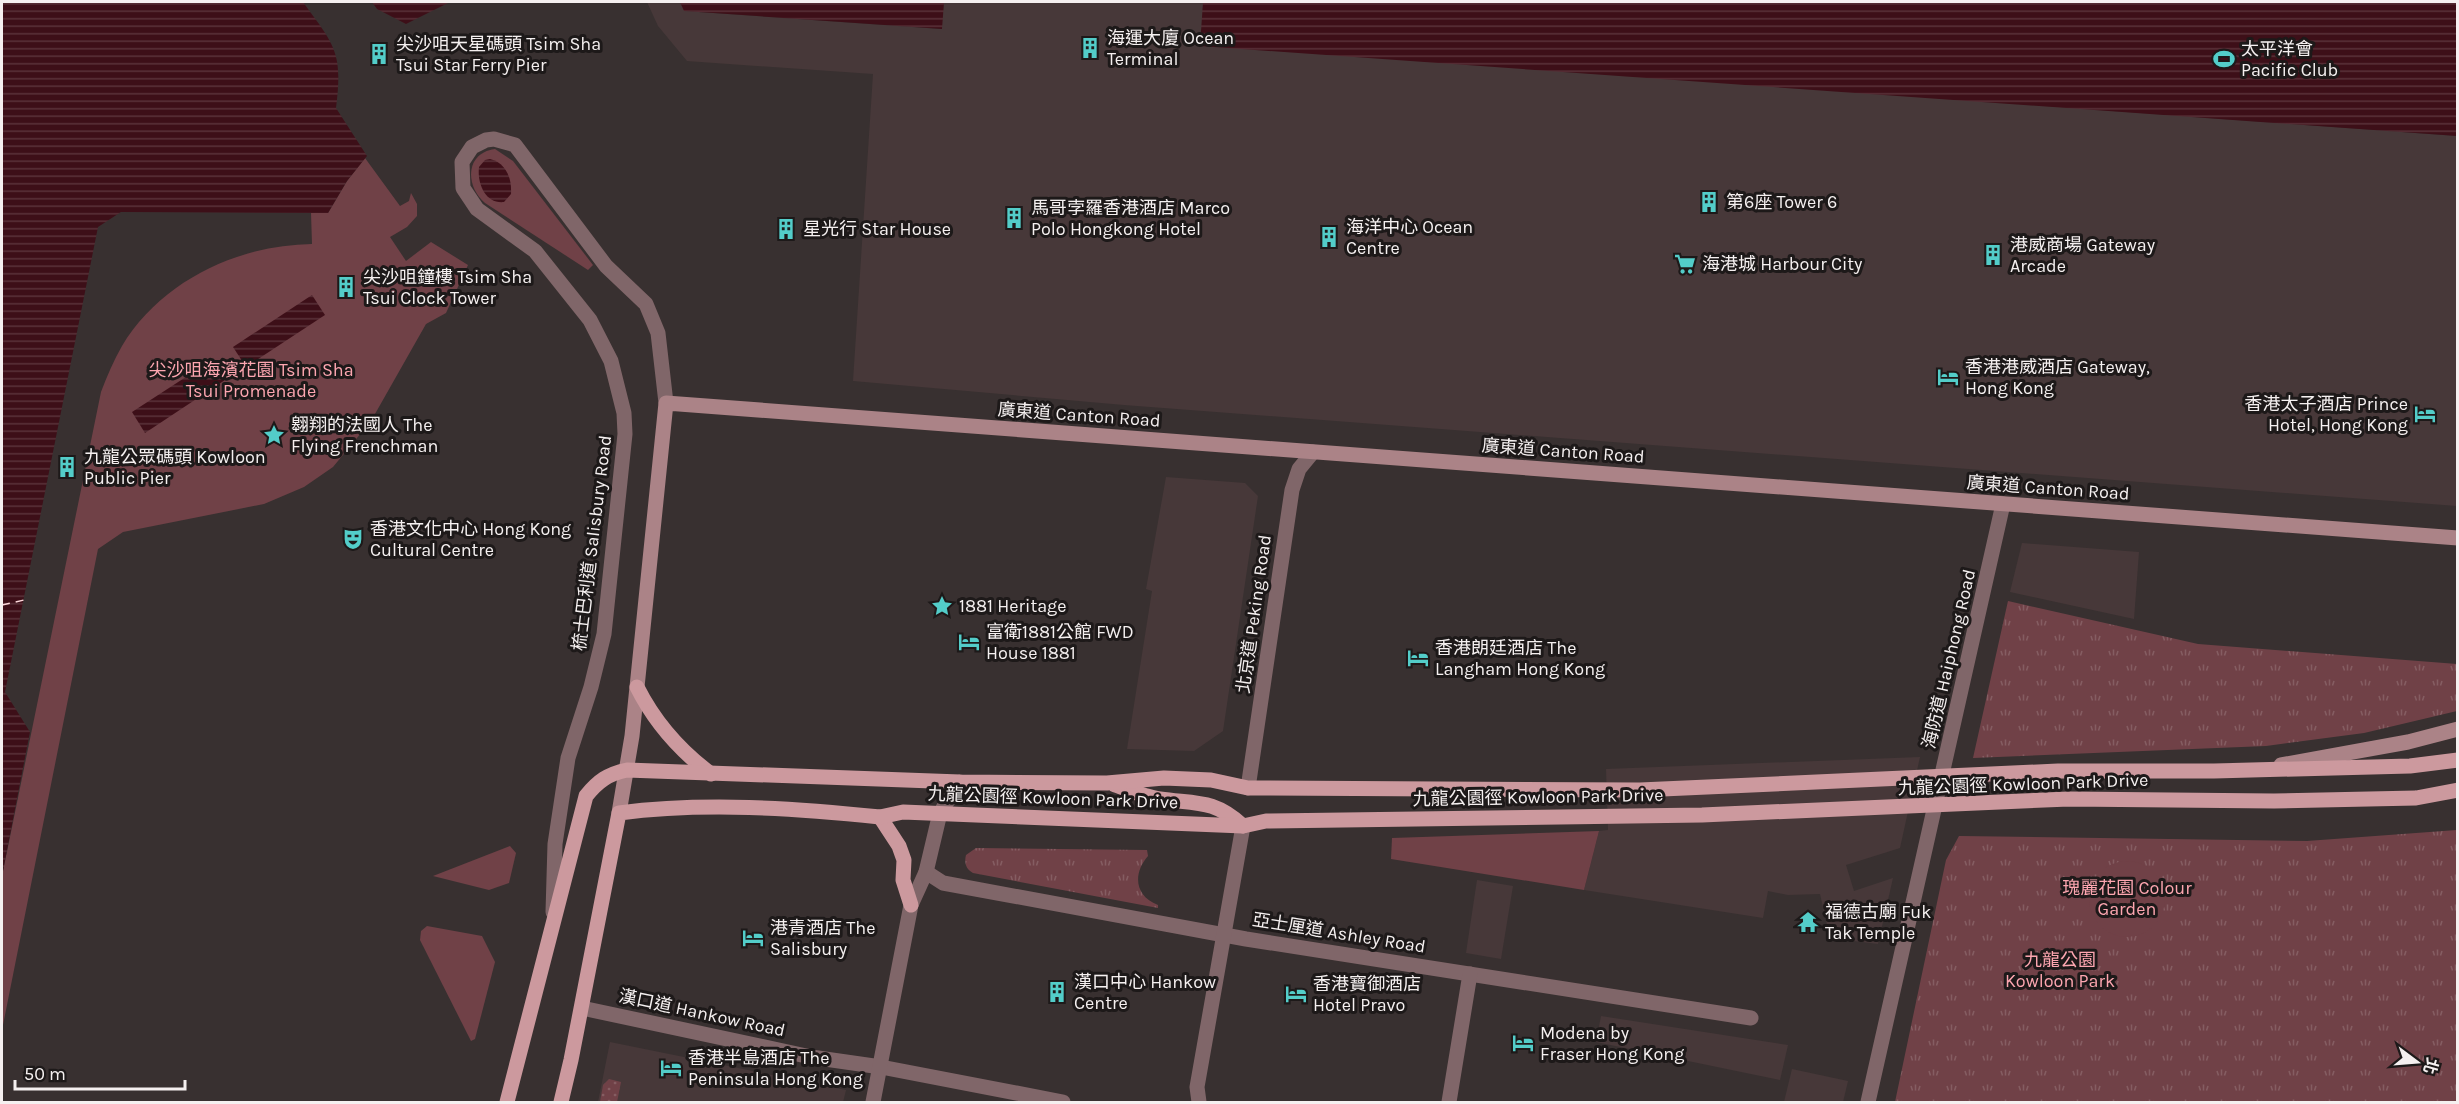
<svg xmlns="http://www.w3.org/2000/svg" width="2459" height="1104" font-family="Karla,'Noto Sans TC',sans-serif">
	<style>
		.built { fill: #473839 }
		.grass { fill: url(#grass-dots) }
		.park { fill: url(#park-tufts) }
		.garden { fill: #704147 }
		.water { fill: url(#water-rules) }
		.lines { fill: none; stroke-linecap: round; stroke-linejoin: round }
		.ferry { stroke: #fdd8db; stroke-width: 1.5; stroke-dasharray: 8 6; stroke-linecap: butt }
		.minor { stroke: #806669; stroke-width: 15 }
		.tertiary { stroke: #806669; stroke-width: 15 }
		.secondary { stroke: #ab8387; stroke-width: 15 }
		.primary { stroke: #cc999e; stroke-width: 15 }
		.labels { text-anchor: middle; stroke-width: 6; stroke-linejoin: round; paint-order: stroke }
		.poi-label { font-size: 18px; fill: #f5f0f0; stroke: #1d1919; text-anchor: start }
		.park-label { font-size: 18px; fill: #fda6b0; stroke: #1d1919 }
		.street-label { font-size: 18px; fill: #f5f0f0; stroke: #1d1919 }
	</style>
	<defs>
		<pattern id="grass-dots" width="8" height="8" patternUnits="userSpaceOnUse" patternTransform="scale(1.5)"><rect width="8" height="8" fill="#704147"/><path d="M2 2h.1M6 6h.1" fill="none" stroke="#855d62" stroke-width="1.8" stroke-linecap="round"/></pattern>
		<pattern id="park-tufts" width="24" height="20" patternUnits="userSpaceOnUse" patternTransform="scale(1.5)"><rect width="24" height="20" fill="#704147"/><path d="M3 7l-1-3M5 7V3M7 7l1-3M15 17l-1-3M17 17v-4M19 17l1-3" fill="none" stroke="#855d62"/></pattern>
		<pattern id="water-rules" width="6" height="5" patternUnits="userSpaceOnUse" patternTransform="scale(1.5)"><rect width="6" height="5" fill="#3d0f18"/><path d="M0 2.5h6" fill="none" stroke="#5a323a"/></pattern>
	</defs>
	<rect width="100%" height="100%" fill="#383030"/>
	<!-- built -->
	<g class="built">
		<path d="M647 2H680L685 11 941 29 944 2H1332L1280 50 2457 136V506L1124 405 853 381 873 74 687 61 658 26Z"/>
		<path d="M1166 477 1245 483 1258 496 1223 731 1194 751 1127 749 1152 591 1146 589Z"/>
		<path d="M2022 543 2139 552 2134 619 2010 592Z"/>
		<path d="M1920 757 1900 848 1846 865 1854 891 1893 878 1878 944 1830 938 1820 894 1788 895 1768 891 1763 918 1584 890 1599 831 1608 830 1606 769Z"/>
		<path d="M1477 880 1513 886 1501 959 1466 953Z"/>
		<path d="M1601 1016 1788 1045 1780 1080 1596 1042Z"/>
		<path d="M610 1042 846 1090 843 1102H598Z"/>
		<path d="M1792 1069 1848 1081 1843 1102H1784Z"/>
	</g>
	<!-- grass -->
	<path class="grass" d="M609 1079 621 1082 617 1102H600L603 1085Z"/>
	<!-- park -->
	<g class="park">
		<path d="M2008 601 2198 644 2457 664V711L2364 733 2266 746 1973 758Z"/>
		<path d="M2457 830V1102H1895L1946 860 1959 836 2307 841Z"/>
		<path d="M976 848 1147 850 1148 856C1133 873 1134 896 1158 905V908L973 873C966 869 964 863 966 855Z"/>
	</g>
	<!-- garden -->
	<g class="garden">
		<path d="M495 149 513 161 593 265 588 270 485 203C465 186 465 153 495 149Z"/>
		<path d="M365 158 400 206 409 201 411 193 417 204V216L407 227 390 237 406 261 431 242 468 265 446 313 426 324 371 421 333 467 304 487 264 504 123 532 98 549 2 1030V876L101 392C107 376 114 360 122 346 161 281 238 245 312 244L311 213H328L347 181Z"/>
		<path d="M1599 831 1584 890 1391 859 1392 838Z"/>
		<path d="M510 846 516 853 509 883 489 890 433 876Z"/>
		<circle cx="2127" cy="899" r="38"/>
		<path d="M427 926 482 936 495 962 475 1039 471 1041 420 940 421 931Z"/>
	</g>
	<!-- water -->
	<g class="water">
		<path d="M2 2H303C335 46 343 52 336 108L367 156 347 181 328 213 121 212 98 227 5 692 30 732 2 876Z"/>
		<path d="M372 2H450L406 24 377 9Z"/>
		<path d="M680 2H944L942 29 684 11Z"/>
		<path d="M1203 2H2457V136L1200 46Z"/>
		<path d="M490 159C506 163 512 178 511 194L504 202C485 204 477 183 479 167L485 160Z"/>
		<path d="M312 295 325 315 246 367 233 347Z"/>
		<path d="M212 360 225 380 145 433 132 412Z"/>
	</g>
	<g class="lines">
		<!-- ferry -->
		<path class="ferry" d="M2 605 24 600"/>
		<!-- minor -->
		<g class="minor">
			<path d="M1248 788 1292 490 1299 469 1313 452"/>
			<path d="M926 872 943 883 1246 939 1751 1018"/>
			<path d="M582 1008 811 1057 881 1067 1063 1102"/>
			<path d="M1199 1102 1197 1087 1243 826"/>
			<path d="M1449 1102 1470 974"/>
		</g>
		<!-- tertiary -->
		<g class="tertiary">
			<path d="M553 912 555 844 568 758 591 687 604 634 625 434 624 413 611 361 590 320 535 251 477 209 463 188 462 162 472 147 486 140 494 139 515 145 606 266 646 304 658 333 666 403"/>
			<path d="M873 1102 911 905 926 872 940 813 960 782"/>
			<path d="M1868 1102 2003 504"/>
		</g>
		<!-- secondary -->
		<g class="secondary">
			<path d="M2281 765 2408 742 2458 729"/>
			<path d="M619 813 632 736 666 403 2458 538"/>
		</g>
		<!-- primary -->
		<g class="primary">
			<path d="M637 687C655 723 679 750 711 774"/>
			<path d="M1115 785C1129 790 1145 797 1160 799 1196 804 1214 799 1243 826"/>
			<path d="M880 817 899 846 904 860 903 880 911 905"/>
			<path d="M507 1102 586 796C598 781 608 774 627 770L960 782 1107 783 1164 778 1211 780 1248 788 1640 790 2058 771H2214L2410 766 2458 760"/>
			<path d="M561 1102 571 1060 619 813C704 802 794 808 880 817L903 812 1243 826 1266 821 1702 815 2069 799 2274 801 2416 798 2458 790"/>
		</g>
	</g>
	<!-- icons -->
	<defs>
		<symbol id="building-bare" viewBox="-9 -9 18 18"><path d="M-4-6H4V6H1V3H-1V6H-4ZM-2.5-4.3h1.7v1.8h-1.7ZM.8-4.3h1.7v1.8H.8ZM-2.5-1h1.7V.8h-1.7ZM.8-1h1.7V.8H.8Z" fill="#53cdc9" stroke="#1d1919" stroke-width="2.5" paint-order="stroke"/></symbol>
		<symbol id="stadium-bare" viewBox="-9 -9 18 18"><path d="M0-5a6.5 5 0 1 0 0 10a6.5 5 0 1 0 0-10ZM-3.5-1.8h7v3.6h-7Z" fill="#53cdc9" stroke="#1d1919" stroke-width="2.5" paint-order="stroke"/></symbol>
		<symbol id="supermarket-bare" viewBox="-9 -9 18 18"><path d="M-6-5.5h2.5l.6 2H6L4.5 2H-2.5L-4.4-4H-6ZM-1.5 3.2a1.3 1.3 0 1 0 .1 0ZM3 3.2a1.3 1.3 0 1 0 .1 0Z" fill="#53cdc9" stroke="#1d1919" stroke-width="2.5" paint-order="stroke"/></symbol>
		<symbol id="hotel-bare" viewBox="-9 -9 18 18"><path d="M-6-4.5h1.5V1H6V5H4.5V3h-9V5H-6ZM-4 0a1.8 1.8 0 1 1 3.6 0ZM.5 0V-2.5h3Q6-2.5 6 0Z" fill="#53cdc9" stroke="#1d1919" stroke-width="2.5" paint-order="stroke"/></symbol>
		<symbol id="sight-bare" viewBox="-9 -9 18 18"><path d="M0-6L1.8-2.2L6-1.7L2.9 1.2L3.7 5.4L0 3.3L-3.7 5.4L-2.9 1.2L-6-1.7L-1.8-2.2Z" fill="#53cdc9" stroke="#1d1919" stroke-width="2.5" paint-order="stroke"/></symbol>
		<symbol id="theatre-bare" viewBox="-9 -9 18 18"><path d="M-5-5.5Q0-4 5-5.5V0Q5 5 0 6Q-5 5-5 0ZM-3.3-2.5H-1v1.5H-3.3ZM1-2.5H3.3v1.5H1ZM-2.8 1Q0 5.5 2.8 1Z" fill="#53cdc9" stroke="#1d1919" stroke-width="2.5" paint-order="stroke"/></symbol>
		<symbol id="temple-bare" viewBox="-9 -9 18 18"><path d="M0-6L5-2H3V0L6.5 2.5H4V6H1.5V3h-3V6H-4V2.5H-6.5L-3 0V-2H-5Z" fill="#53cdc9" stroke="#1d1919" stroke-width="2.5" paint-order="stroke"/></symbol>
	</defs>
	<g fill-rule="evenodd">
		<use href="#building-bare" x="1075" y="33" width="30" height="30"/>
		<use href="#building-bare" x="364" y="39" width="30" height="30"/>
		<use href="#stadium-bare" x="2209" y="44" width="30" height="30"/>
		<use href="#building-bare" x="1694" y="187" width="30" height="30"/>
		<use href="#building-bare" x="999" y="203" width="30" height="30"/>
		<use href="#building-bare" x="771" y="214" width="30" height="30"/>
		<use href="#building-bare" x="1314" y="222" width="30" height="30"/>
		<use href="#building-bare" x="1978" y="240" width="30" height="30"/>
		<use href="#supermarket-bare" x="1670" y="249" width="30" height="30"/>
		<use href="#building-bare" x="331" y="272" width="30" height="30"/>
		<use href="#hotel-bare" x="1933" y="362" width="30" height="30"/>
		<use href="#hotel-bare" x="2410" y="399" width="30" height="30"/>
		<use href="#sight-bare" x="259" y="420" width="30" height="30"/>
		<use href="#building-bare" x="52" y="452" width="30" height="30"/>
		<use href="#theatre-bare" x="338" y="524" width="30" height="30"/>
		<use href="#sight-bare" x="927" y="591" width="30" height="30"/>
		<use href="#hotel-bare" x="954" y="627" width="30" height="30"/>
		<use href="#hotel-bare" x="1403" y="643" width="30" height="30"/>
		<use href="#temple-bare" x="1793" y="907" width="30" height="30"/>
		<use href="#hotel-bare" x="738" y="923" width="30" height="30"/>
		<use href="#building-bare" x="1042" y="977" width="30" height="30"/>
		<use href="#hotel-bare" x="1281" y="979" width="30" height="30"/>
		<use href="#hotel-bare" x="1508" y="1028" width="30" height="30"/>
		<use href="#hotel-bare" x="656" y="1053" width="30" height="30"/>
	</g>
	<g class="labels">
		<!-- poi labels -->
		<g class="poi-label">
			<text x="1107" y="44">海運大廈 Ocean<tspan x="1107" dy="21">Terminal</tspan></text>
			<text x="396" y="50">尖沙咀天星碼頭 Tsim Sha<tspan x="396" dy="21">Tsui Star Ferry Pier</tspan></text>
			<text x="2241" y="55">太平洋會<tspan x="2241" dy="21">Pacific Club</tspan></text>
			<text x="1726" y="208">第6座 Tower 6</text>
			<text x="1031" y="214">馬哥孛羅香港酒店 Marco<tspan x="1031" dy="21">Polo Hongkong Hotel</tspan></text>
			<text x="1346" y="233">海洋中心 Ocean<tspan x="1346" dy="21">Centre</tspan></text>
			<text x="803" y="235">星光行 Star House</text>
			<text x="2010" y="251">港威商場 Gateway<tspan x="2010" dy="21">Arcade</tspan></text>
			<text x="1702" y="270">海港城 Harbour City</text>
			<text x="363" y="283">尖沙咀鐘樓 Tsim Sha<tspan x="363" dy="21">Tsui Clock Tower</tspan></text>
			<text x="1965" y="373">香港港威酒店 Gateway,<tspan x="1965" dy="21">Hong Kong</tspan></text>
			<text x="2408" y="410" text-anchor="end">香港太子酒店 Prince<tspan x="2408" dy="21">Hotel, Hong Kong</tspan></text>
			<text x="291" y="431">翱翔的法國人 The<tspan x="291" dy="21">Flying Frenchman</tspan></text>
			<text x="84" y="463">九龍公眾碼頭 Kowloon<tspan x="84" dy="21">Public Pier</tspan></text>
			<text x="370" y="535">香港文化中心 Hong Kong<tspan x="370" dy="21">Cultural Centre</tspan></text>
			<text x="959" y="612">1881 Heritage</text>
			<text x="986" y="638">富衛1881公館 FWD<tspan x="986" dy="21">House 1881</tspan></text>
			<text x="1435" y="654">香港朗廷酒店 The<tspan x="1435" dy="21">Langham Hong Kong</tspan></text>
			<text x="1825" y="918">福德古廟 Fuk<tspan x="1825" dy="21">Tak Temple</tspan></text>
			<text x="770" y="934">港青酒店 The<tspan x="770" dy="21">Salisbury</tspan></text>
			<text x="1074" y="988">漢口中心 Hankow<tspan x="1074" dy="21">Centre</tspan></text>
			<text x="1313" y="990">香港寶御酒店<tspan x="1313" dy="21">Hotel Pravo</tspan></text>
			<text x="1540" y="1039">Modena by<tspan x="1540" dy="21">Fraser Hong Kong</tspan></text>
			<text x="688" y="1064">香港半島酒店 The<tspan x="688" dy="21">Peninsula Hong Kong</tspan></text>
		</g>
		<!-- park labels -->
		<g class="park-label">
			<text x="251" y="376">尖沙咀海濱花園 Tsim Sha<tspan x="251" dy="21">Tsui Promenade</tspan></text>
			<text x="2127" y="894">瑰麗花園 Colour<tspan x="2127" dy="21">Garden</tspan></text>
			<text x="2060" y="966">九龍公園<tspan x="2060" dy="21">Kowloon Park</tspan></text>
		</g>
		<!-- street labels -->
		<g class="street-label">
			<text transform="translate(1079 415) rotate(4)" y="6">廣東道 Canton Road</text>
			<text transform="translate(1563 451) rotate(4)" y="6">廣東道 Canton Road</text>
			<text transform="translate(2048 488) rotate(4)" y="6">廣東道 Canton Road</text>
			<text transform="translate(592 543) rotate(-83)" y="6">梳士巴利道 Salisbury Road</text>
			<text transform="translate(1254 614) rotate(-82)" y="6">北京道 Peking Road</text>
			<text transform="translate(1949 659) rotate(-77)" y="6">海防道 Haiphong Road</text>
			<text transform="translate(2023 784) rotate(-2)" y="6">九龍公園徑 Kowloon Park Drive</text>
			<text transform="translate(1538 797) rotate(-1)" y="6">九龍公園徑 Kowloon Park Drive</text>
			<text transform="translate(1053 798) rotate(2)" y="6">九龍公園徑 Kowloon Park Drive</text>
			<text transform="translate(1339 933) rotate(9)" y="6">亞士厘道 Ashley Road</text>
			<text transform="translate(702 1013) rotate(12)" y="6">漢口道 Hankow Road</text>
		</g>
	</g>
	<!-- border -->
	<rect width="2459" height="1104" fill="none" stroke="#f5f0f0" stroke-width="6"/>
	<!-- north arrow -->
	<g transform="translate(2417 1062) rotate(106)" stroke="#1d1919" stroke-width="4.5" paint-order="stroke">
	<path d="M0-4.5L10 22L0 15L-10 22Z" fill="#f5f0f0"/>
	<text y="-9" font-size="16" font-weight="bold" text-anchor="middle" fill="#f5f0f0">北</text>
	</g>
	<!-- scale -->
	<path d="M15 1080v9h170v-9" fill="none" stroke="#f5f0f0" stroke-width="3"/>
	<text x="24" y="1080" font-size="18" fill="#f5f0f0" stroke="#1d1919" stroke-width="4.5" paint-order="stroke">50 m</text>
</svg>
